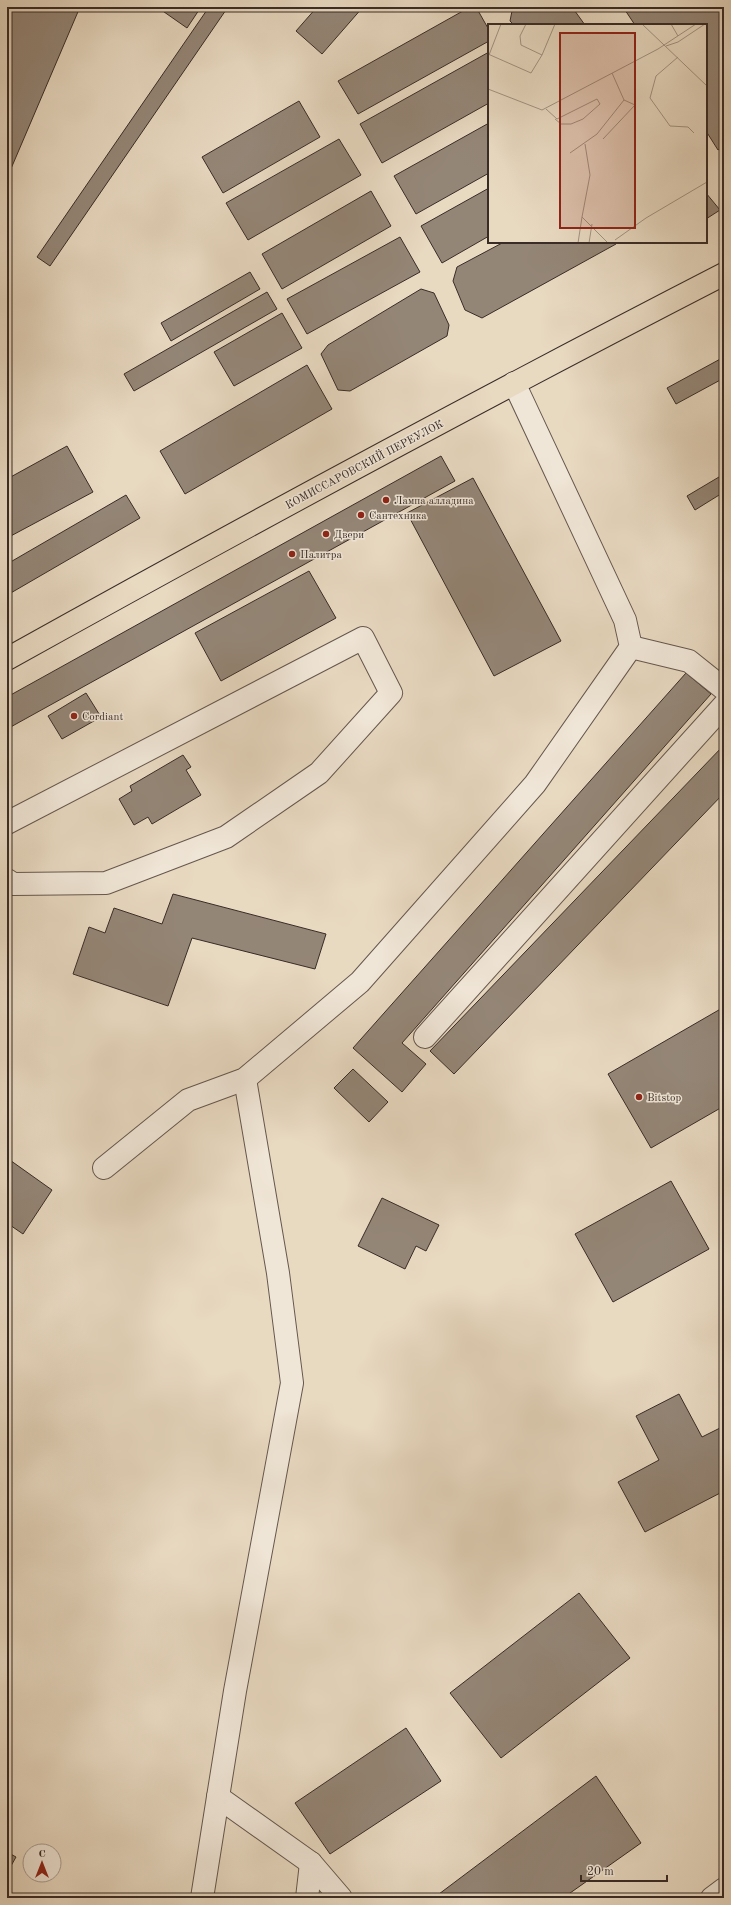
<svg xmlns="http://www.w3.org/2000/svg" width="731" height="1905" font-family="'Old Standard TT',serif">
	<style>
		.building { fill: #948677; stroke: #392c27 }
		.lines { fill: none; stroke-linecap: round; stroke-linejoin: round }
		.minor-casing { stroke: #65574e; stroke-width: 24 }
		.major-casing { stroke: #392c27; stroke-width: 24 }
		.minor { stroke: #f0e6d7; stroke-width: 22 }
		.major { stroke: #e8d9c1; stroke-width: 22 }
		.poi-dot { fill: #8f2418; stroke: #f0e6d7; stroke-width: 1.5 }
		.labels { text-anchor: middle; stroke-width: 3; stroke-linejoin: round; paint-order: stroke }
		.street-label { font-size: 11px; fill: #392c27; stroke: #f0e6d7 }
		.poi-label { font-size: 11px; fill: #392c27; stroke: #f0e6d7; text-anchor: start }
		.inset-road { fill: none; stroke: #a29483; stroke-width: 1 }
		.view { fill: #8f2418; fill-opacity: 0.15; stroke: #8f2418; stroke-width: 2 }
		.inset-edge { fill: none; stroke: #392c27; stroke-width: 2 }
	</style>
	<rect width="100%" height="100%" fill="#e8d9c1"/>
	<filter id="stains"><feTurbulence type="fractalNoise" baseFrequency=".005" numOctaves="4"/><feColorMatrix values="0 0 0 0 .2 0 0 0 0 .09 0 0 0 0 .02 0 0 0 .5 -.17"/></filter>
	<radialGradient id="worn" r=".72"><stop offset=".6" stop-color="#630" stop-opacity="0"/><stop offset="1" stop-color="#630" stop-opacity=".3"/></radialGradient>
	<!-- building -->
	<g class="building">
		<path d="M7 7H80L7 178Z"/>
		<path d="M157 7H201L187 28Z"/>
		<path d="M209 7H228L50 266 37 257Z"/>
		<path d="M317 7H363L322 54 296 31Z"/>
		<path d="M470 7H476L489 30V41L358 114 338 81Z"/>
		<path d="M509 7H572L585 25H514L510 21 512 11Z"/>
		<path d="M623 7H724V146L718 150 706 131V25H635Z"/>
		<path d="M489 52V103L382 163 360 124Z"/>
		<path d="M299 101 320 137 223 193 202 157Z"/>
		<path d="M489 123V173L416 214 394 176Z"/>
		<path d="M339 139 361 175 248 240 226 203Z"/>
		<path d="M489 188V236L442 263 421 226Z"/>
		<path d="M371 191 391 226 282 289 262 254Z"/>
		<path d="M706 193 720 210 706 219Z"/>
		<path d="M400 237 420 272 307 334 287 299Z"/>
		<path d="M504 242H617L616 244 482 318 465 310 453 281 457 267Z"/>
		<path d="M250 272 260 289 171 341 161 323Z"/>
		<path d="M421 289 434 293 449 325 447 336 350 391 338 390 321 354 328 345Z"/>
		<path d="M267 292 277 309 134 391 124 374Z"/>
		<path d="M282 313 302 348 234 386 214 352Z"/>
		<path d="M724 357V378L676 404 667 388Z"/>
		<path d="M307 365 332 409 185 494 160 451Z"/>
		<path d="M67 446 93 492 7 538V479Z"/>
		<path d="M441 456 455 481 7 729V697Z"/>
		<path d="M724 468V492L695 510 687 496 724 474 721 470Z"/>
		<path d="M473 478 561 641 494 676 407 513Z"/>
		<path d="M126 495 140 518 9 594 7 592V564Z"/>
		<path d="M309 571 336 618 221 681 195 633Z"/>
		<path d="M686 673 711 694 402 1043 426 1064 402 1092 353 1048Z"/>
		<path d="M86 693 101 717 62 739 48 716Z"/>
		<path d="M724 745V793L454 1074 430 1051Z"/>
		<path d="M183 755 191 767 186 770 201 795 152 824 148 817 134 825 119 799 132 791 130 786Z"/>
		<path d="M173 894 326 934 315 969 192 938 168 1006 73 974 89 927 105 933 114 908 162 924Z"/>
		<path d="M724 1007V1106L651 1148 608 1074Z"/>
		<path d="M353 1069 388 1102 369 1122 334 1088Z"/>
		<path d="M7 1158 52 1190 23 1234 7 1223Z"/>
		<path d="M671 1181 709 1249 613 1302 575 1234Z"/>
		<path d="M382 1198 439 1225 426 1251 416 1246 405 1269 358 1246Z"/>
		<path d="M679 1394 702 1437 724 1426V1491L645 1532 618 1482 659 1460 636 1416Z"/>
		<path d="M579 1593 630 1658 501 1758 450 1693Z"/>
		<path d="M406 1728 441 1781 330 1854 295 1803Z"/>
		<path d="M596 1776 641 1843 563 1898H441L439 1894Z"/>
		<path d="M7 1852 16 1857 7 1873Z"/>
	</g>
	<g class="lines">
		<defs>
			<g id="minor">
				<path d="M631 647 689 661 724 689"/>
				<path d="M7 823 363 638 391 693 319 773 226 837 106 883 13 884 7 880"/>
				<path d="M425 1037 724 705"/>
				<path d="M245 1079 278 1273 292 1383 235 1691 218 1797 311 1863 341 1898"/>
				<path d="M104 1168 188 1100 245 1079 360 982 535 784 631 647 625 620 514 383"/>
				<path d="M202 1898 218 1797"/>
				<path d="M307 1898 311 1863"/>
				<path d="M712 1898 724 1889"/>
			</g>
			<path id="major" d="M7 659C244 527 483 398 724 274"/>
		</defs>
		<!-- minor casing -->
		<use href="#minor" class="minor-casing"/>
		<!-- major casing -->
		<use href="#major" class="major-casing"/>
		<!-- minor -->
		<use href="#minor" class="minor"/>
		<!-- major -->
		<use href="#major" class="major"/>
	</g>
	<!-- markers -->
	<g class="poi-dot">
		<circle cx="386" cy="500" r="4"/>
		<circle cx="361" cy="515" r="4"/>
		<circle cx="326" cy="534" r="4"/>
		<circle cx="292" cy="554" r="4"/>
		<circle cx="74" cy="716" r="4"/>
		<circle cx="639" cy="1097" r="4"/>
	</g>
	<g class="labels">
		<!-- street labels -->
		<g class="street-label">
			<text transform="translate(364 464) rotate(-28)" y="4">КОМИССАРОВСКИЙ ПЕРЕУЛОК</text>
		</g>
		<!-- poi labels -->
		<g class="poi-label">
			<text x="394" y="504">Лампа алладина</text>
			<text x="369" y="519">Сантехника</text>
			<text x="334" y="538">Двери</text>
			<text x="300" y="558">Палитра</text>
			<text x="82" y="720">Cordiant</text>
			<text x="647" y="1101">Bitstop</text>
		</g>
	</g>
	<!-- overview -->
	<g transform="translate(488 24)">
		<rect width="219" height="219" fill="#e8d9c1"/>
		<path class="inset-road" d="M38 0 32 12 33 21 54 31 67 0M154 0 219 62M183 0 190 12M178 22 190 18 217 0M0 30 43 49 54 31M1 31 13 0M190 33 168 52 162 74 182 102 200 103 206 109M0 65 54 86 170 25 208 0M58 85 69 95 109 75 112 80 95 95 83 100H73L67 95M115 115 147 81 136 76M97 120 102 151 94 193 120 219M82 129 109 110 136 76 124 49M127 216 158 194 219 158M90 219 94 193M101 219 104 200"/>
		<path class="view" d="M72 9H147V204H72Z"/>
		<rect width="219" height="219" class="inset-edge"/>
	</g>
	<!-- margin -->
	<rect width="731" height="1905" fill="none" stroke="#e8d9c1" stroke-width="24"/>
	<rect x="8" y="8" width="715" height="1889" fill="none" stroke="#392c27" stroke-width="2"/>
	<rect x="12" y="12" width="707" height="1881" fill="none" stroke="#392c27"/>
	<!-- north arrow -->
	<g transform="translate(42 1863)"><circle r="19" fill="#f0e6d7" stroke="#a79c91"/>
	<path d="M0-3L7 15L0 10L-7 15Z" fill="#8f2418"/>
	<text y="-6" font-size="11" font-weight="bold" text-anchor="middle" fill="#392c27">С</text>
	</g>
	<!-- scale -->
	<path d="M581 1875v6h86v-6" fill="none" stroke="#392c27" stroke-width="2"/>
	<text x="587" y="1875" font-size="12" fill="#392c27" stroke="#f0e6d7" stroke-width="3" paint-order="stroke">20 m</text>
	<rect width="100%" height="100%" filter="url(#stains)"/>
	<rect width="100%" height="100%" fill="url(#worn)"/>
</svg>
